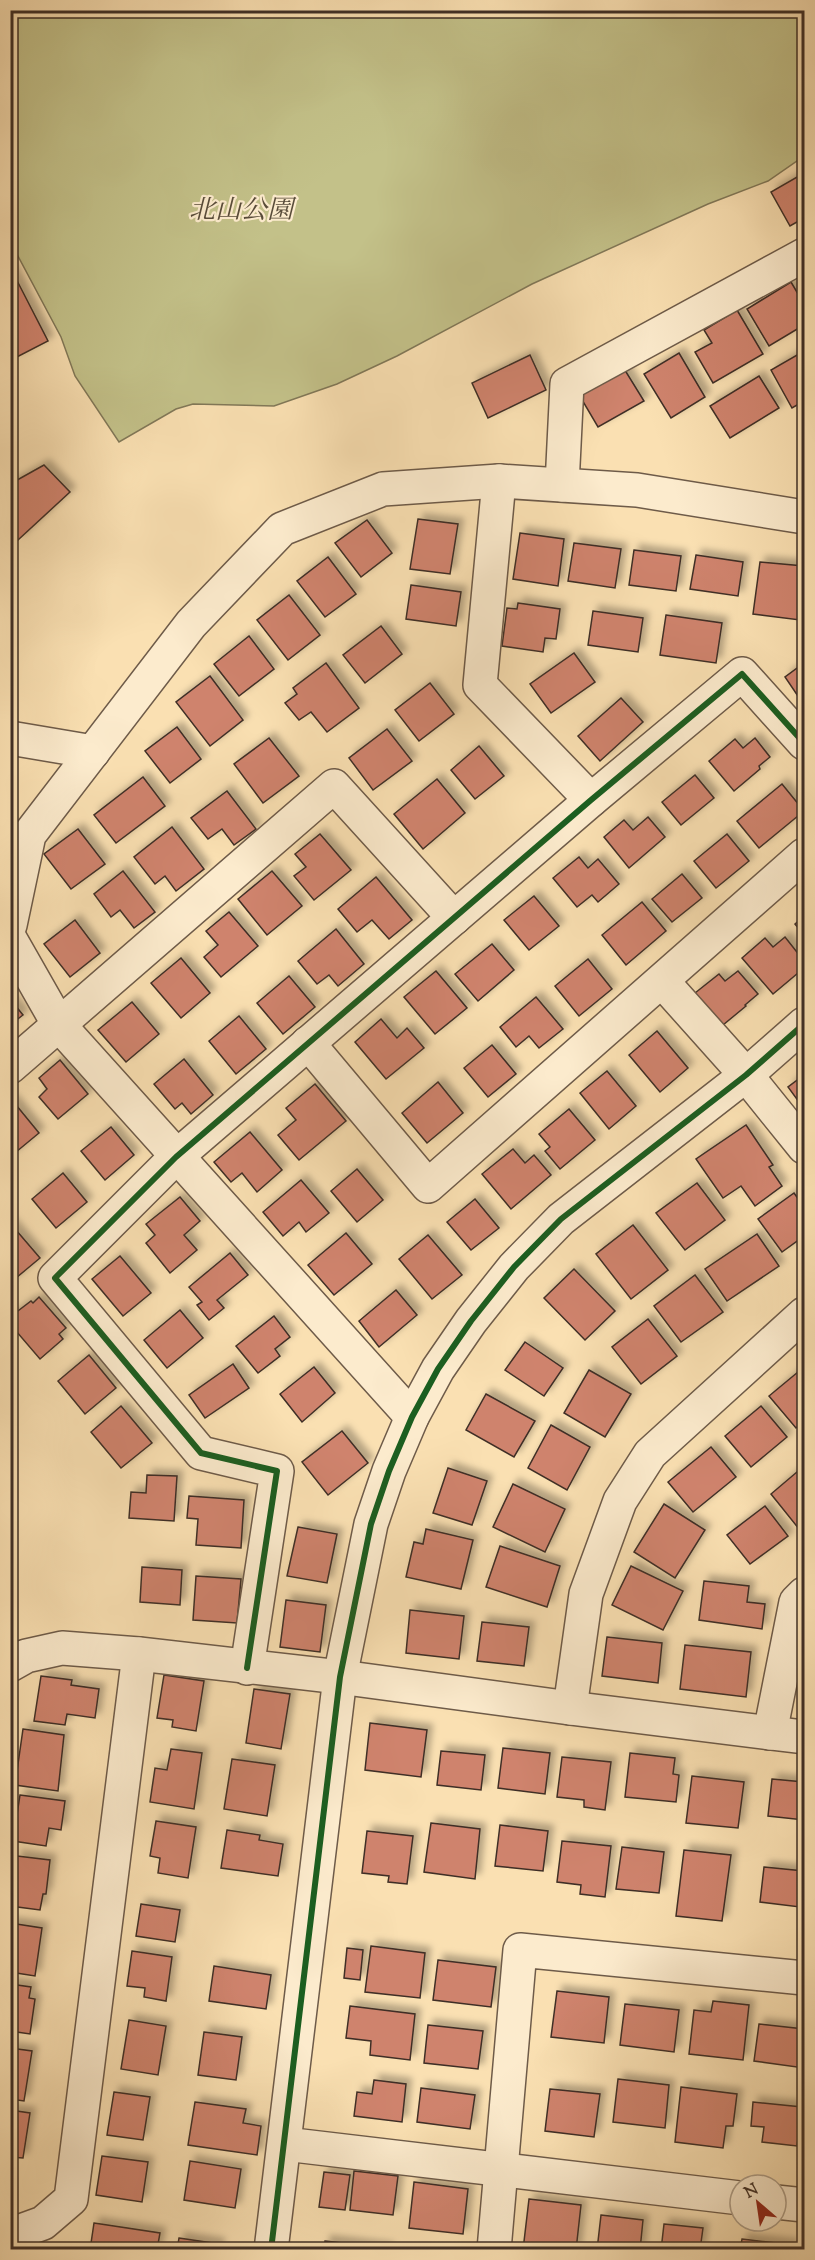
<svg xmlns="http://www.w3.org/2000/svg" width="815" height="2260" font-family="'Sorts Mill Goudy','Noto Serif JP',serif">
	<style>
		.green { fill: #c3c189; stroke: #817858; stroke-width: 1.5 }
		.building { fill: #cf836d; stroke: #3f2f26; stroke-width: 1.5; filter: url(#shadow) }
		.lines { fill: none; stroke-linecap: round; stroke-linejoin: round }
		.minor-casing { stroke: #6e5b49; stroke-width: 36 }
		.minor { stroke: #fcebcd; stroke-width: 33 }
		.cycleway-casing { stroke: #fcebcd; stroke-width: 10 }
		.cycleway { stroke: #1b5e20; stroke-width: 6 }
		.labels { text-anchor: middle; stroke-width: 4.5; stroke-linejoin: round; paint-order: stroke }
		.park-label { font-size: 26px; font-style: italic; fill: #594c3a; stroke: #fcebcd }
	</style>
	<defs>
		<filter id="shadow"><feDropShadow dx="5.5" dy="-5.5" stdDeviation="3" flood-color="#0004"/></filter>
	</defs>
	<rect width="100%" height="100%" fill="#fae0b2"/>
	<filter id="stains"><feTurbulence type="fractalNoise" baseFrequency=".00333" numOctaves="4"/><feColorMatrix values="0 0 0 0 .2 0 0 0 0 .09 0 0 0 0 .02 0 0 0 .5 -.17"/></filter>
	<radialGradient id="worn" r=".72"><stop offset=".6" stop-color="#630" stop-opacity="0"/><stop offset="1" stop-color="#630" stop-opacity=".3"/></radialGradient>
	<!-- green -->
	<path class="green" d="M11 10 804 11V156L768 181 708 204 532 284 397 356 337 384 274 406 193 404 176 409 119 442 75 376 61 337 11 243Z"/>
	<!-- building -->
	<g class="building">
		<path d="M804 173V218L790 226 771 192Z"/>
		<path d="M10 267 48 341 13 359 10 354Z"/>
		<path d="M791 282 804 304V325L769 346 747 309Z"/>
		<path d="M737 310 763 354 713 383 695 352 712 343 704 330Z"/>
		<path d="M804 351V401L792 408 771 370Z"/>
		<path d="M679 353 705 397 671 418 644 374Z"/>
		<path d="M530 355 546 390 488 418 472 383Z"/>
		<path d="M623 367 644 401 598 427 578 393Z"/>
		<path d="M759 376 779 408 730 438 710 406Z"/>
		<path d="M44 465 70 492 18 540 10 532V484Z"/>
		<path d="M418 519 458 524 450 574 410 569Z"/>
		<path d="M367 520 392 553 361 577 335 543Z"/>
		<path d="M520 533 564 539 558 586 513 579Z"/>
		<path d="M574 543 621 549 615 588 568 581Z"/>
		<path d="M634 550 681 556 676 591 629 585Z"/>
		<path d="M696 555 743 562 738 596 690 589Z"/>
		<path d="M328 557 356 594 325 617 297 581Z"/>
		<path d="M760 562 804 566 800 620 753 614Z"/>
		<path d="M411 585 461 592 456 626 406 619Z"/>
		<path d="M289 595 320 635 288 660 257 620Z"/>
		<path d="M518 603 560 609 556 639 545 638 543 652 502 646 507 608 517 609Z"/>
		<path d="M593 611 643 618 638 652 588 645Z"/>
		<path d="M666 615 722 623 716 663 660 655Z"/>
		<path d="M381 626 402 654 365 683 343 655Z"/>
		<path d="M249 636 274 669 239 696 214 664Z"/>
		<path d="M574 653 595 682 551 713 530 684Z"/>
		<path d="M326 663 359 708 327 732 311 712 299 720 285 703 297 694 293 688Z"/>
		<path d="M804 663V705L785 677Z"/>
		<path d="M210 676 243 720 210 746 176 702Z"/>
		<path d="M430 683 454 714 419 741 395 710Z"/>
		<path d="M621 698 643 722 600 761 578 736Z"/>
		<path d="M177 727 201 759 170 783 145 751Z"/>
		<path d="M387 729 412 761 373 790 349 758Z"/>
		<path d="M269 738 299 776 263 803 234 764Z"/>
		<path d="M755 738 770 757 759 766 760 769 734 791 709 761 735 739 743 748Z"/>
		<path d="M479 746 504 776 475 799 451 770Z"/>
		<path d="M695 775 714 798 681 825 662 802Z"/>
		<path d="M143 777 165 806 116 843 94 815Z"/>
		<path d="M437 779 465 813 423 849 394 814Z"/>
		<path d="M782 784 804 811 759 848 737 821Z"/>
		<path d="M227 791 256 829 234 845 222 829 208 839 191 818Z"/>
		<path d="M648 817 665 837 629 868 604 837 624 820 633 830Z"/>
		<path d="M172 827 204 869 176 891 165 876 155 884 134 857Z"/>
		<path d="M78 829 105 864 71 889 44 854Z"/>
		<path d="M320 834 351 870 314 900 294 876 306 867 295 854Z"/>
		<path d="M727 834 749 861 716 888 694 861Z"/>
		<path d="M579 857 588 868 598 859 619 884 598 902 592 895 577 907 553 878Z"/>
		<path d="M123 871 155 912 134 928 120 910 111 917 94 894Z"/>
		<path d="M272 871 302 906 267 935 238 899Z"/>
		<path d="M682 874 702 898 672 922 652 899Z"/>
		<path d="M376 877 412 920 389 939 372 920 357 932 338 909Z"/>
		<path d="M534 896 559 926 529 950 504 920Z"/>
		<path d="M642 902 666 931 626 965 602 935Z"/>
		<path d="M229 912 258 946 221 977 204 957 218 945 206 931Z"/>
		<path d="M804 916V935L795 924Z"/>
		<path d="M75 920 100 953 70 977 44 944Z"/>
		<path d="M336 929 364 964 338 986 329 975 317 984 298 961Z"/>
		<path d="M785 937 804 961V968L773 994 742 958 765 938 773 947Z"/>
		<path d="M492 944 514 970 478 1001 455 974Z"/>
		<path d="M181 958 210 993 181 1018 151 983Z"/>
		<path d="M588 959 612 989 579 1016 555 986Z"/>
		<path d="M436 971 467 1008 435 1034 404 997Z"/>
		<path d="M738 971 758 994 745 1005 746 1006 723 1025 695 993 719 974 725 981Z"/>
		<path d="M289 976 315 1007 283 1034 257 1003Z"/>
		<path d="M536 997 563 1029 539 1048 529 1036 516 1047 500 1027Z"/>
		<path d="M10 999 23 1015 10 1025Z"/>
		<path d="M132 1002 159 1034 126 1062 98 1030Z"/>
		<path d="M239 1016 266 1049 236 1074 209 1041Z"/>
		<path d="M381 1019 397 1038 407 1028 424 1048 386 1079 355 1042Z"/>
		<path d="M657 1031 688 1068 660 1092 629 1055Z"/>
		<path d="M492 1045 516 1074 488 1097 464 1068Z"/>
		<path d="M184 1059 213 1095 191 1114 182 1103 175 1109 154 1084Z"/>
		<path d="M60 1060 88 1094 58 1119 39 1097 47 1089 39 1078Z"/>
		<path d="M607 1071 636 1106 609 1129 580 1093Z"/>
		<path d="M804 1075V1117L798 1109 802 1106 788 1087Z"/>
		<path d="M438 1082 463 1113 427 1143 402 1113Z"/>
		<path d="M315 1084 346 1121 299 1160 278 1135 296 1120 286 1108Z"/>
		<path d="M12 1100 39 1133 10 1157V1101Z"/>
		<path d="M569 1109 595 1140 560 1169 545 1151 550 1147 539 1134Z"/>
		<path d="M746 1125 773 1165 769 1167 782 1186 755 1206 741 1186 723 1198 696 1159Z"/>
		<path d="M111 1127 134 1155 105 1180 81 1151Z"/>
		<path d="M250 1132 282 1170 257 1192 242 1173 231 1182 214 1162Z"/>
		<path d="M513 1149 525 1163 534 1155 551 1175 511 1209 482 1174Z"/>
		<path d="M357 1169 383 1200 357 1222 331 1191Z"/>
		<path d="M63 1173 87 1202 56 1228 32 1199Z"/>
		<path d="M301 1180 329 1213 306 1232 299 1222 283 1236 263 1212Z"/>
		<path d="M697 1183 725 1220 685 1250 656 1213Z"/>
		<path d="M794 1193 804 1207V1236L782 1252 758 1219Z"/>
		<path d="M180 1197 200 1221 184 1235 197 1250 170 1273 146 1243 155 1235 146 1224Z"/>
		<path d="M475 1199 499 1228 471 1250 447 1222Z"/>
		<path d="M10 1223 40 1258 10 1283Z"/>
		<path d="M633 1225 668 1270 631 1299 596 1254Z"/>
		<path d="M346 1233 372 1264 334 1295 308 1265Z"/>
		<path d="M757 1234 779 1266 727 1301 705 1269Z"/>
		<path d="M428 1235 462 1275 432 1299 399 1259Z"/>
		<path d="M230 1253 248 1275 217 1300 224 1308 209 1320 197 1305 202 1302 189 1287Z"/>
		<path d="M120 1256 151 1293 123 1316 92 1279Z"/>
		<path d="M574 1269 615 1311 585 1340 544 1298Z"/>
		<path d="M695 1275 723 1312 681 1342 654 1306Z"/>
		<path d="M396 1290 417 1315 379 1347 359 1321Z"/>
		<path d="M39 1297 66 1328 59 1334 63 1339 40 1359 10 1324V1317L31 1301 33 1303Z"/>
		<path d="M180 1310 203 1338 167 1368 144 1340Z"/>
		<path d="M274 1316 290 1337 275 1349 280 1356 258 1373 236 1346Z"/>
		<path d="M648 1319 677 1356 641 1384 612 1347Z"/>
		<path d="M525 1342 563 1368 544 1396 505 1370Z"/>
		<path d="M89 1355 116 1388 85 1414 58 1381Z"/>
		<path d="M233 1364 249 1388 205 1418 189 1395Z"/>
		<path d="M314 1367 335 1393 302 1422 280 1394Z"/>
		<path d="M804 1367V1421L796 1428 769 1396Z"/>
		<path d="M589 1370 631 1394 605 1437 564 1413Z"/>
		<path d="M486 1394 535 1421 514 1457 466 1430Z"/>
		<path d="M121 1406 152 1443 121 1468 91 1432Z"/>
		<path d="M761 1406 787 1437 751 1467 725 1436Z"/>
		<path d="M551 1425 590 1447 567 1490 528 1468Z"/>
		<path d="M342 1431 368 1463 328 1495 302 1462Z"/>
		<path d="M711 1447 736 1477 693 1512 668 1482Z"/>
		<path d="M804 1466V1524L799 1529 771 1494Z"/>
		<path d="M448 1468 487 1481 472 1525 433 1513Z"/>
		<path d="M147 1475 177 1476 174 1521 129 1518 131 1492 146 1493Z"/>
		<path d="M513 1484 565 1509 545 1552 493 1527Z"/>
		<path d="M189 1496 244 1500 241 1548 196 1545 198 1519 187 1518Z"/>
		<path d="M664 1504 705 1530 675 1578 634 1552Z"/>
		<path d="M765 1506 788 1536 750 1564 727 1535Z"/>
		<path d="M298 1527 337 1534 327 1583 287 1576Z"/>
		<path d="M426 1529 473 1540 461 1589 406 1577 414 1542 423 1544Z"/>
		<path d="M500 1546 560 1566 547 1607 486 1587Z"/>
		<path d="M631 1566 683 1591 663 1630 612 1605Z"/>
		<path d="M142 1567 182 1570 180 1605 140 1602Z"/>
		<path d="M196 1576 241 1579 237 1623 193 1620Z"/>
		<path d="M704 1581 749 1586 747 1602 765 1604 762 1629 699 1620Z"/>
		<path d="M286 1600 326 1605 320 1652 280 1647Z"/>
		<path d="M410 1610 464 1616 459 1659 406 1653Z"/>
		<path d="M482 1622 529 1627 524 1666 477 1661Z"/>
		<path d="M607 1637 662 1643 658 1683 602 1676Z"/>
		<path d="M685 1645 751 1652 746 1697 680 1689Z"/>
		<path d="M164 1675 204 1681 196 1731 172 1727 173 1720 157 1718Z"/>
		<path d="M41 1676 72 1680 71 1685 99 1689 95 1718 67 1714 65 1725 34 1721Z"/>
		<path d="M254 1689 290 1694 281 1749 246 1743Z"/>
		<path d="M370 1723 427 1730 421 1777 365 1770Z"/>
		<path d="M23 1729 64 1735 58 1791 15 1785Z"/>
		<path d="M503 1748 550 1753 545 1794 498 1788Z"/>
		<path d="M171 1749 202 1753 194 1809 150 1802 155 1768 167 1770Z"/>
		<path d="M441 1751 485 1755 481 1790 437 1785Z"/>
		<path d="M630 1753 675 1758 673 1774 679 1775 676 1802 625 1797Z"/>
		<path d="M562 1757 611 1762 605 1810 584 1807V1800L557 1797Z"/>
		<path d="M232 1759 275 1765 267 1816 224 1809Z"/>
		<path d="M692 1776 744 1782 738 1828 686 1823Z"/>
		<path d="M772 1779 804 1782V1820L768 1816Z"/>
		<path d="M20 1795 65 1801 61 1830 49 1828 46 1846 13 1841Z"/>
		<path d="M156 1821 196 1827 188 1878 158 1873 160 1858 150 1856Z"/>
		<path d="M431 1823 480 1829 475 1879 424 1872Z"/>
		<path d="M500 1825 548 1831 543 1871 495 1866Z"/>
		<path d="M227 1830 260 1835 259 1840 283 1844 278 1876 221 1868Z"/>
		<path d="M367 1831 413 1836 407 1884 388 1882 389 1876 362 1873Z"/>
		<path d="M562 1841 611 1846 605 1897 580 1894 581 1885 557 1882Z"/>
		<path d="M622 1847 664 1852 659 1893 616 1889Z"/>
		<path d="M684 1850 731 1855 722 1921 676 1916Z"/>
		<path d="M17 1856 50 1860 46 1894H43L40 1910 10 1906V1871L14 1872Z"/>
		<path d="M764 1867 804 1871 800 1907 760 1902Z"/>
		<path d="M141 1904 180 1910 175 1942 136 1936Z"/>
		<path d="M10 1923 42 1928 35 1976 10 1972Z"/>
		<path d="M371 1946 425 1953 420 1998 365 1992Z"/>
		<path d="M347 1948 363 1950 360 1980 344 1978Z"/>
		<path d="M132 1951 172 1957 166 2001 144 1997 145 1988 127 1986Z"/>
		<path d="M438 1960 496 1967 491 2007 433 2000Z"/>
		<path d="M214 1966 271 1975 266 2009 209 2001Z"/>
		<path d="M10 1984 31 1987 29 1998 35 1999 30 2034 10 2031Z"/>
		<path d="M557 1991 609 1997 604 2043 551 2037Z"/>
		<path d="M713 2001 749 2005 743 2060 689 2054 694 2010 711 2012Z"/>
		<path d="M625 2004 679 2010 674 2052 620 2045Z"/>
		<path d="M350 2006 415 2014 410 2060 370 2055 371 2041 346 2038Z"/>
		<path d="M129 2020 166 2026 158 2075 121 2069Z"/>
		<path d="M759 2024 804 2029V2068L754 2061Z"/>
		<path d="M428 2025 483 2031 478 2069 424 2063Z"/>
		<path d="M204 2032 242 2037 236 2080 198 2075Z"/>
		<path d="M10 2048 32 2051 24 2101 10 2099Z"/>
		<path d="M618 2079 669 2085 665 2128 613 2122Z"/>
		<path d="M374 2080 406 2084 402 2122 354 2116 357 2092 372 2094Z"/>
		<path d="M681 2087 737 2094 733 2126H726L723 2148 675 2142Z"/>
		<path d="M421 2088 475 2095 470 2129 417 2122Z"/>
		<path d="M550 2089 600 2094 594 2137 545 2131Z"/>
		<path d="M114 2092 150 2097 143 2140 107 2135Z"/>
		<path d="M195 2102 246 2109 243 2123 261 2126 257 2155 188 2145Z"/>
		<path d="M753 2102 802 2107 797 2146 762 2142 764 2127 751 2126Z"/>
		<path d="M10 2110 30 2113 23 2158 10 2157Z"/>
		<path d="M102 2156 148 2162 142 2202 96 2195Z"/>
		<path d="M190 2161 241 2169 235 2208 184 2200Z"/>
		<path d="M354 2171 398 2176 393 2215 350 2210Z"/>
		<path d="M324 2172 350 2175 345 2210 319 2207Z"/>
		<path d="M414 2182 468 2189 463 2234 409 2228Z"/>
		<path d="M529 2199 581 2205 576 2250H523Z"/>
		<path d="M601 2215 643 2220 640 2250H597Z"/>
		<path d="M94 2223 160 2233 157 2250H90Z"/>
		<path d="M664 2224 703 2228 700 2250H661Z"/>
		<path d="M179 2238 219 2244 218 2250H177Z"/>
		<path d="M742 2239 793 2245V2250H740Z"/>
		<path d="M325 2241 388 2248V2250H324Z"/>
	</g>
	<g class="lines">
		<defs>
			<g id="minor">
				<path d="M499 481 480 685 591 800"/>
				<path d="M562 485 567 384 804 255"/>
				<path d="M10 738 93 752"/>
				<path d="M10 925 29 835 191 624 282 529 383 489 499 481 637 490 804 517"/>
				<path d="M10 939 59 1025 412 1417"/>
				<path d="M662 981 746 1075 804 1147"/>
				<path d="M308 1043 428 1186 804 855"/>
				<path d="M10 1067 334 786 454 918"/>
				<path d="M10 1665 26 1656 62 1648 139 1654 340 1677 570 1708 804 1737"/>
				<path d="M247 1668 277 1471 201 1453 55 1278 176 1157 591 800 742 674 804 743"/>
				<path d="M570 1708 586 1594 620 1501 650 1454 804 1314"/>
				<path d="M770 1733 796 1602 804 1594"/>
				<path d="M285 2144 740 2198"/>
				<path d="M776 2202 804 2205"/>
				<path d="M10 2235 43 2223 71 2199 139 1654"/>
				<path d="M271 2250 340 1677 371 1524 389 1471 412 1417 438 1369 471 1321 514 1267 561 1219 746 1075 804 1024"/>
				<path d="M494 2250 520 1950 804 1978"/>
			</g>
		</defs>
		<!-- minor casing -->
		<use href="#minor" class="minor-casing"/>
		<!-- minor -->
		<use href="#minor" class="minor"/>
		<defs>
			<g id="cycleway">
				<path d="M247 1668 277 1471 201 1453 55 1278 176 1157 591 800 742 674 804 743"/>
				<path d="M271 2250 340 1677 371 1524 389 1471 412 1417 438 1369 471 1321 514 1267 561 1219 746 1075 804 1024"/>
			</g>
		</defs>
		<!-- cycleway casing -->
		<use href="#cycleway" class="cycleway-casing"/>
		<!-- cycleway -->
		<use href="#cycleway" class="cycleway"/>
	</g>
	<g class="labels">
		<!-- park labels -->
		<g class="park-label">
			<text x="241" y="218">北山公園</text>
		</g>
	</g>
	<!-- margin -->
	<rect width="815" height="2260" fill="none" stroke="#fae0b2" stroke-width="36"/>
	<rect x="12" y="12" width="791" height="2236" fill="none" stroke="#3f2f26" stroke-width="3"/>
	<rect x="18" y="18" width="779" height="2224" fill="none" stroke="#3f2f26" stroke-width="1.5"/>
	<!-- north arrow -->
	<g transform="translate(758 2203) rotate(331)"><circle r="28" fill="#fcebcd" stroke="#b0a08a" stroke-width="1.5"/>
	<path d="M0-4.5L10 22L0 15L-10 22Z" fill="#8f2418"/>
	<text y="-9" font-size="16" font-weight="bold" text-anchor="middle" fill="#3f2f26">N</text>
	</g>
	<rect width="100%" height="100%" filter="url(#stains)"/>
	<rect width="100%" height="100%" fill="url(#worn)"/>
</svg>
